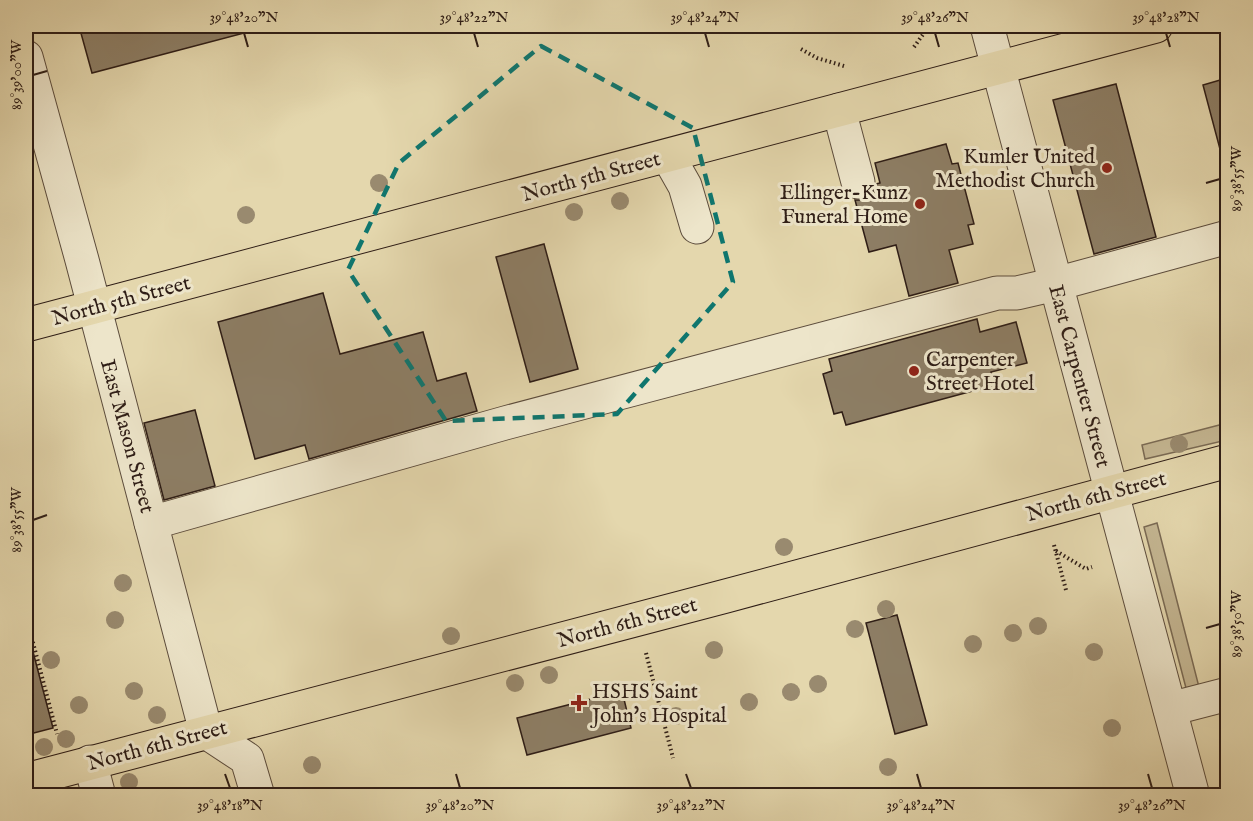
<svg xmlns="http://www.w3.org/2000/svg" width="1253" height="821" font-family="'IM FELL English',serif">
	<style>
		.green { fill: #c5b793; stroke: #7a6a54; stroke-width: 1.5 }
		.building { fill: #8d7e65; stroke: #2e1d16; stroke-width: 1.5 }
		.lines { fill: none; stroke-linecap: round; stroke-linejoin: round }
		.minor-casing { stroke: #5c4c3c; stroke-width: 35 }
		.major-casing { stroke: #2e1d16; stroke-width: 35 }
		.path { stroke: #2e1d16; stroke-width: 4; stroke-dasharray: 1.5 3; stroke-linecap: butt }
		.minor { stroke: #ede5ca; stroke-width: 33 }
		.major { stroke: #e4d7ad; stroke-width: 33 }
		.tree { fill: #998a6f }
		.marked { fill: none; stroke: #0f766e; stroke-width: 4.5; stroke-dasharray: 12 8; stroke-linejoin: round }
		.ticks { fill: none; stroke: #2e1d16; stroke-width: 2 }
		.poi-dot { fill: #8f2418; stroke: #ede5ca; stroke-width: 2 }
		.labels { text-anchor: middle; stroke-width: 6; stroke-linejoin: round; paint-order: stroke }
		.poi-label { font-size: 21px; fill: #2e1d16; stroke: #ede5ca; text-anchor: end }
		.street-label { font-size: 21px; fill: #2e1d16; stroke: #ede5ca }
		.neatline { fill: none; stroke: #2e1d16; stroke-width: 2 }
		.ticks-label { font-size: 15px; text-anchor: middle; fill: #2e1d16 }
	</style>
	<rect width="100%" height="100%" fill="#e4d7ad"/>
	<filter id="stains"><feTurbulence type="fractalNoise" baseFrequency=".00333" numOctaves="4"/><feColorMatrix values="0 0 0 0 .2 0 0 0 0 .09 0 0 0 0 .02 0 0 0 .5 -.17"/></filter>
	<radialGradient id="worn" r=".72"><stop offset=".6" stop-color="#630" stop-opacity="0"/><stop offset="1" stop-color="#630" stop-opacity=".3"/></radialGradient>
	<!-- green -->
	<g class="green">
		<path d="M1227 423V440L1145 459 1142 445Z"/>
		<path d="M1157 523 1200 691 1186 688 1144 527Z"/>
	</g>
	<!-- building -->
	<g class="building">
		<path d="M79 26H247L248 32 92 73Z"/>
		<path d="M1227 78V152L1221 153 1203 85Z"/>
		<path d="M1116 84 1156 237 1094 254 1053 100Z"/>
		<path d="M946 144 952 164 958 163 974 224 968 225 973 244 949 250 958 283 909 296 896 245 869 252 855 200H863L871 196 876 184 880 183 875 163Z"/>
		<path d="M544 244 578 369 530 382 496 257Z"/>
		<path d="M323 293 340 354 423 332 437 381 466 373 477 411 309 459 305 445 255 459 218 322Z"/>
		<path d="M977 319 980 332 1016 322 1027 363 991 372 995 385 846 425 842 412 834 414 823 374 832 371 829 359Z"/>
		<path d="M195 410 215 486 164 500 144 423Z"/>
		<path d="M897 615 927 725 895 734 866 623Z"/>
		<path d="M32 648 53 728 26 735V649Z"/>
		<path d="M622 691 631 728 527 755 517 718Z"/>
	</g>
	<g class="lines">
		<defs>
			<g id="minor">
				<path d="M987 26 1193 796"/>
				<path d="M26 57 82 260 206 732 247 759 258 796"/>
				<path d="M839 110 858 182"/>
				<path d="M668 156 685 186 697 227"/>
				<path d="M151 523 505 423 997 293H1017L1056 284 1228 237"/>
				<path d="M1170 709 1228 694"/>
				<path d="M90 762 99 796"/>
			</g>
			<g id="major">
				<path d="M26 325 1156 26"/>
				<path d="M26 780 726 596 1228 461"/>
			</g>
		</defs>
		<!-- minor casing -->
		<use href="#minor" class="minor-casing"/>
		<!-- major casing -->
		<use href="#major" class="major-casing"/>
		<!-- path -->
		<g class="path">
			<path d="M914 47 929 26"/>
			<path d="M801 49 817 58 844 66"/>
			<path d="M1054 545 1066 590"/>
			<path d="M1056 551 1086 569 1092 567"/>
			<path d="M26 616 57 734"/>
			<path d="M646 653 673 758"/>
		</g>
		<!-- minor -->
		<use href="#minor" class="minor"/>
		<!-- major -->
		<use href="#major" class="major"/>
	</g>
	<!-- trees -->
	<g class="tree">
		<circle cx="379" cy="183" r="9"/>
		<circle cx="620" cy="201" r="9"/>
		<circle cx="574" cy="212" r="9"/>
		<circle cx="246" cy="215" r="9"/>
		<circle cx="1179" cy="444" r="9"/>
		<circle cx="784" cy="547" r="9"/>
		<circle cx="123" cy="583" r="9"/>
		<circle cx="886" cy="609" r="9"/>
		<circle cx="115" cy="620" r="9"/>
		<circle cx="1038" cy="626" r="9"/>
		<circle cx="855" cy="629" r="9"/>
		<circle cx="1013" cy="633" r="9"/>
		<circle cx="451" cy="636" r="9"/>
		<circle cx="973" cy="644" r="9"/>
		<circle cx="714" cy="650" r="9"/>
		<circle cx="1094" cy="652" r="9"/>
		<circle cx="51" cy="660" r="9"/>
		<circle cx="549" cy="675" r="9"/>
		<circle cx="515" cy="683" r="9"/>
		<circle cx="818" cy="684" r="9"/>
		<circle cx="134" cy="691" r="9"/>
		<circle cx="791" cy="692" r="9"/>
		<circle cx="749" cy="702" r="9"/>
		<circle cx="79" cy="705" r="9"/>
		<circle cx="157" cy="715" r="9"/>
		<circle cx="676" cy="716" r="9"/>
		<circle cx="1112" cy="728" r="9"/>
		<circle cx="66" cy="739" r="9"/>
		<circle cx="44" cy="747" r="9"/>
		<circle cx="312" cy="765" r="9"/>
		<circle cx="888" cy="767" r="9"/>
		<circle cx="129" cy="782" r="9"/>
	</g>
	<!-- marked area -->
	<path class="marked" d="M541 46 693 128 733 282 617 414 446 421 348 270 399 163Z"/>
	<!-- ticks -->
	<path class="ticks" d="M244 33 248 47M474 33 478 47M705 33 709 47M935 33 939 47M1166 33 1170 47M33 75 47 71M1206 183 1220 179M33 520 47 515M1206 628 1220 624M225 774 230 788M456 774 460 788M686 774 691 788M917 774 921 788M1148 774 1152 788"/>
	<!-- markers -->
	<g class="poi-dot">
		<circle cx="1107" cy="168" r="6"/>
		<circle cx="920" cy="204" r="6"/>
		<circle cx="914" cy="371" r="6"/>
		<path d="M576 694h6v6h6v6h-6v6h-6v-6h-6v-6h6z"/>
	</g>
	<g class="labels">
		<!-- poi labels -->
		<g class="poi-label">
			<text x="1095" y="163">Kumler United<tspan x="1095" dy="24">Methodist Church</tspan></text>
			<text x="908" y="199">Ellinger-Kunz<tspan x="908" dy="24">Funeral Home</tspan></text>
			<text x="926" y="366" text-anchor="start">Carpenter<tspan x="926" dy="24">Street Hotel</tspan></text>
			<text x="592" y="698" text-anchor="start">HSHS Saint<tspan x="592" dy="24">John's Hospital</tspan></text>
		</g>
		<!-- street labels -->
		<g class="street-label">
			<text transform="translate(591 176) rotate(-15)" y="7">North 5th Street</text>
			<text transform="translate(121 300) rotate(-15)" y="7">North 5th Street</text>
			<text transform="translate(1080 376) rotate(75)" y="7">East Carpenter Street</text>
			<text transform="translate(128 436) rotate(75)" y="7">East Mason Street</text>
			<text transform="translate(1096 496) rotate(-15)" y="7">North 6th Street</text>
			<text transform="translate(627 622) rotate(-15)" y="7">North 6th Street</text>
			<text transform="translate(157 745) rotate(-15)" y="7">North 6th Street</text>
		</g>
	</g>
	<!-- margin -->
	<rect width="1253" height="821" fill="none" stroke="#e4d7ad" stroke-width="66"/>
	<rect x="33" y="33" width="1187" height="755" class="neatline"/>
	<g class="ticks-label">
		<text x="244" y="22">39°48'20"N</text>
		<text x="474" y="22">39°48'22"N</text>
		<text x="705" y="22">39°48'24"N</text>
		<text x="935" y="22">39°48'26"N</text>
		<text x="1166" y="22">39°48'28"N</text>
		<text transform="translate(16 75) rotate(-90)" y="5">89°39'00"W</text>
		<text transform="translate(1236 179) rotate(-90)" y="5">89°38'55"W</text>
		<text transform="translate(16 520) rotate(-90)" y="5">89°38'55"W</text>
		<text transform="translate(1236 624) rotate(-90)" y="5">89°38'50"W</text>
		<text x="230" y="810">39°48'18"N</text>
		<text x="460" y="810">39°48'20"N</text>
		<text x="691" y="810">39°48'22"N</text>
		<text x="921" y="810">39°48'24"N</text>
		<text x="1152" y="810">39°48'26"N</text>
	</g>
	<rect width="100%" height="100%" filter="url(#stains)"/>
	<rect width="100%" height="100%" fill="url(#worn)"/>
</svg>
